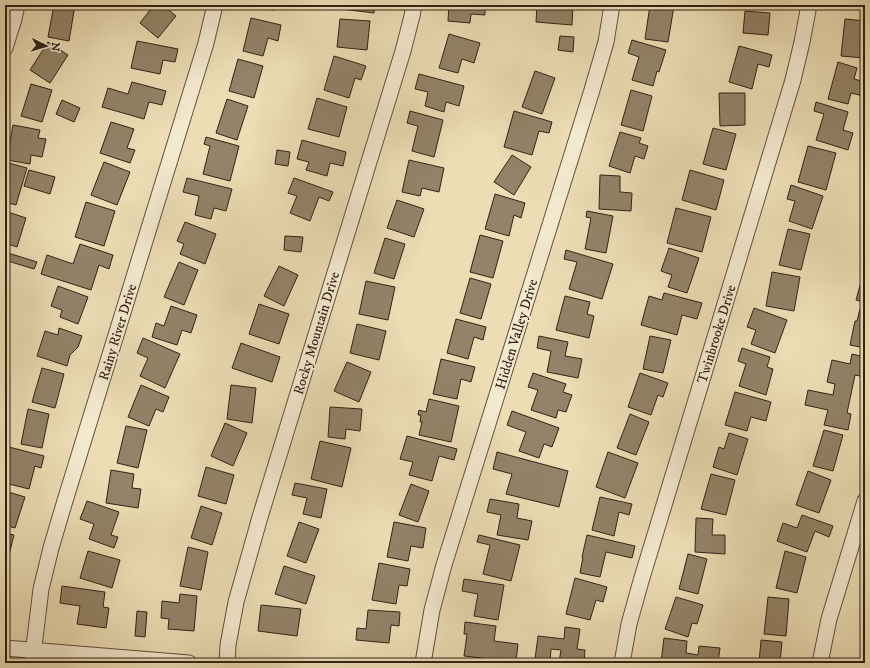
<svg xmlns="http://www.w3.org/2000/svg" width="870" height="668" font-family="'IM FELL DW Pica',serif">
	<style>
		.building { fill: #938368; stroke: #322215 }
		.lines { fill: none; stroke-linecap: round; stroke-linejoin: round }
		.minor-casing { stroke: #60513d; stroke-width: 17 }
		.minor { stroke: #f3e9cf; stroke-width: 15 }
		.labels { text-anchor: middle; stroke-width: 4; stroke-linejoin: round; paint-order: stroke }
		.street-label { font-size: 14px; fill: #322215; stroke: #f3e9cf }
	</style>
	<rect width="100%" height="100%" fill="#ecddb5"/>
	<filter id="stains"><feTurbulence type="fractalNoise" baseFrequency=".005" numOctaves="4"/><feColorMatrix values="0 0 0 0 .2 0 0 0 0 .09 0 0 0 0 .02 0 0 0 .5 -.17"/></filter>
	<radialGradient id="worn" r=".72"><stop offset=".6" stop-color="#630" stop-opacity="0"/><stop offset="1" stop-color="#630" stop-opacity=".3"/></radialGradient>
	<!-- building -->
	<g class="building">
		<path d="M54 5H75L69 41 48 37Z"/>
		<path d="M154 5H163L176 16 158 38 140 23Z"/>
		<path d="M254 5H275L274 10 254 8Z"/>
		<path d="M341 5H375L374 13 341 9Z"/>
		<path d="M449 5H485V15L471 14 470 23 448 21Z"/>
		<path d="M537 5H573L572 25 536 22Z"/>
		<path d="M650 5H665L674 6 668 42 645 39Z"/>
		<path d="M745 11 770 13 768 35 743 33Z"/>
		<path d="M251 18 281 25 278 41 268 38 263 56 243 51Z"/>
		<path d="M340 19 370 21 367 50 337 47Z"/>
		<path d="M845 19 865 21 864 58 841 56Z"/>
		<path d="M449 34 480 43 474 63 462 59 458 73 439 68Z"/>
		<path d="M560 36 574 37 573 52 558 50Z"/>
		<path d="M632 40 666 50 659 72 657 71 653 86 632 80 639 57 628 53Z"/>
		<path d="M137 41 178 49 175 62 163 60 160 74 131 68Z"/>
		<path d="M48 42 68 55 50 83 30 70Z"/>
		<path d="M739 46 772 55 769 67 758 64 752 89 729 82Z"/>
		<path d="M334 56 366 66 361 80 355 78 349 98 324 90Z"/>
		<path d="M238 59 263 66 254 98 229 91Z"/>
		<path d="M838 62 857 68 854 79 865 82V87L863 96 851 93 848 104 828 99Z"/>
		<path d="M535 71 555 78 542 114 522 107Z"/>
		<path d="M419 74 464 86 459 106 446 102 444 112 425 106 428 92 415 89Z"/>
		<path d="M132 82 166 91 162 105 149 102 144 119 102 107 108 88 128 94Z"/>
		<path d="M31 84 52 90 42 122 21 116Z"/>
		<path d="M631 90 652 96 643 131 621 125Z"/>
		<path d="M719 93H745V125L720 126Z"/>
		<path d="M317 98 347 107 339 137 308 129Z"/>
		<path d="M227 99 248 106 237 140 216 133Z"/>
		<path d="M62 100 80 108 74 122 56 114Z"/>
		<path d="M816 102 848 112 843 130 853 133 848 150 816 140 824 114 814 111Z"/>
		<path d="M410 111 443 120 434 157 412 151 418 126 407 123Z"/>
		<path d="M514 111 552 122 549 133 539 131 532 155 504 147Z"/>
		<path d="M111 122 134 129 127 148 135 150 130 163 100 153Z"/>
		<path d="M13 125 40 130 38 138 46 139 42 157 31 155 30 164 7 160Z"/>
		<path d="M713 128 736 134 726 170 703 164Z"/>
		<path d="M620 132 641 138 639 143 648 146 644 159 635 156 630 173 609 166Z"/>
		<path d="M206 137 239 146 230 181 203 174 210 146 204 144Z"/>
		<path d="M302 140 346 152 343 166 330 163 327 176 306 170 309 162 297 159Z"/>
		<path d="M808 146 836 153 826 190 798 182Z"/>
		<path d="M277 150 290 152 288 166 275 164Z"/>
		<path d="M512 155 531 167 514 195 494 182Z"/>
		<path d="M409 160 444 168 439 192 422 188 420 196 402 192Z"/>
		<path d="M5 162 27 168 16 205 5 202Z"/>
		<path d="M104 162 130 172 117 205 91 195Z"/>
		<path d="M29 170 55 177 50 194 24 186Z"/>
		<path d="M690 170 724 180 716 210 682 200Z"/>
		<path d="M600 175 620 176V192L632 193 631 211 599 209Z"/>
		<path d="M187 178 232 189 226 211 214 208 211 219 195 215 199 196 183 192Z"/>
		<path d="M294 178 333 192 329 201 319 197 310 221 290 213 297 196 288 193Z"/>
		<path d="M791 185 823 196 812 229 789 221 795 201 787 199Z"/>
		<path d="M495 194 525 203 521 218 514 215 509 236 485 229Z"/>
		<path d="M397 200 424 209 414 237 387 228Z"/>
		<path d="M86 202 115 211 104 246 75 237Z"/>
		<path d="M676 208 711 217 702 252 667 243Z"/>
		<path d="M5 211 26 218 17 247 5 243Z"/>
		<path d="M587 211 613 216 606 253 585 249 591 218 586 217Z"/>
		<path d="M185 222 216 234 205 264 180 254 184 244 177 241Z"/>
		<path d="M788 229 810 234 801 270 779 265Z"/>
		<path d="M480 235 503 241 493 278 470 272Z"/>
		<path d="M285 236 303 237 301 252 284 250Z"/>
		<path d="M385 238 405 244 394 279 374 273Z"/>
		<path d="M80 244 113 255 109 269 99 265 91 290 41 274 47 255 73 264Z"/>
		<path d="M669 248 699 258 687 293 668 287 672 275 661 271Z"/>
		<path d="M566 250 613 264 602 299 569 289 577 262 564 259Z"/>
		<path d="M5 252 37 262 34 269 8 261 5 272Z"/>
		<path d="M179 262 198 270 184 305 164 297Z"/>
		<path d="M279 266 298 275 284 306 264 296Z"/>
		<path d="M865 268V302L856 300Z"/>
		<path d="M772 272 800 277 794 311 766 306Z"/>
		<path d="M470 278 491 284 481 319 460 313Z"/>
		<path d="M366 281 395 287 388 320 359 314Z"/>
		<path d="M58 286 88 297 78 324 60 317 62 310 51 306Z"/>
		<path d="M664 293 702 303 697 319 682 315 677 335 641 325 649 296 662 300Z"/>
		<path d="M565 296 590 302 587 314 594 316 589 338 556 330Z"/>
		<path d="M259 304 289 314 279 344 249 334Z"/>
		<path d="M171 306 197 315 191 333 182 330 177 345 152 337 156 323 164 326Z"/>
		<path d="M754 308 787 320 775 353 751 344 756 330 747 327Z"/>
		<path d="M860 309 865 310V348L850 345 855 321H857Z"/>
		<path d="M456 319 486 327 483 340 474 337 468 359 447 353Z"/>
		<path d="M357 324 386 331 379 360 350 353Z"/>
		<path d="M59 328 82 336 78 347 70 355 67 366 37 356 45 331 58 335Z"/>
		<path d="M539 336 568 342 565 356 582 359 578 378 547 372 551 351 537 348Z"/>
		<path d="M650 336 671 340 663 373 643 369Z"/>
		<path d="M143 338 180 354 165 388 140 376 148 358 137 353Z"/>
		<path d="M241 343 280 357 272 382 232 368Z"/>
		<path d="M742 348 770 357 767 367 773 369 766 395 739 386 746 364 738 361Z"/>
		<path d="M852 354 865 357V377L855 375 847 413 851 414 848 430 824 425 828 410 805 405 808 390 833 395 835 384 827 382 832 360 850 364Z"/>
		<path d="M441 359 475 367 471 382 461 379 457 399 433 394Z"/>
		<path d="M347 362 371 372 359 402 334 391Z"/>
		<path d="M42 368 64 374 55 408 32 402Z"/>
		<path d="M533 373 566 384 563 392 572 395 566 412 558 410 556 418 531 410 538 390 528 387Z"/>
		<path d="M640 373 668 383 663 397 658 395 651 415 628 407Z"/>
		<path d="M141 385 169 397 163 412 156 409 149 426 128 417Z"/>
		<path d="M231 385 256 388 252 423 227 419Z"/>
		<path d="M735 392 771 402 766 421 751 417 747 431 725 425Z"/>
		<path d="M429 399 459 406 451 442 419 435 422 422H420L421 415H418L419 410 426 412Z"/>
		<path d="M330 407 362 409 360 431 346 429 345 439 328 437Z"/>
		<path d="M28 409 49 414 42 448 21 444Z"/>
		<path d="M512 411 559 428 552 447 544 444 539 458 519 451 526 432 507 425Z"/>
		<path d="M630 414 649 422 636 455 617 448Z"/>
		<path d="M225 423 247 433 233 466 211 456Z"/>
		<path d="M126 426 147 430 138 468 117 463Z"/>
		<path d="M824 430 843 435 833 471 813 466Z"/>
		<path d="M729 433 748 439 737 475 713 467 719 447 724 449Z"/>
		<path d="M407 436 457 449 454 460 439 456 432 481 409 475 413 462 400 459Z"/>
		<path d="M320 441 351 448 342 487 311 479Z"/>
		<path d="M5 446 44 456 41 468 35 466 29 489 5 483V477L7 468H5Z"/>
		<path d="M497 452 568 471 559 507 506 494 512 474 493 469Z"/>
		<path d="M608 452 638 463 625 498 596 487Z"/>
		<path d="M206 467 234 475 226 504 198 496Z"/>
		<path d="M111 470 134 474 132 488 141 489 138 508 106 503Z"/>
		<path d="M808 471 831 480 819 513 796 505Z"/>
		<path d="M711 474 735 480 726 515 701 509Z"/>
		<path d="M295 483 327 489 321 518 303 514 307 498 292 495Z"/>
		<path d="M411 484 429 491 418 522 399 515Z"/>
		<path d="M5 491 25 497 15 528 5 525Z"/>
		<path d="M600 497 632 504 629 515 619 512 614 536 592 530Z"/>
		<path d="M490 499 519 504 517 518 532 521 528 540 497 535 501 515 487 512Z"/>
		<path d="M87 501 119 512 111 535 118 537 114 548 89 539 94 524 80 519Z"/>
		<path d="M201 506 222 513 212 545 191 538Z"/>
		<path d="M802 515 833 526 829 537 815 531 807 552 777 541 783 523 797 528Z"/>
		<path d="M696 518 713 519 712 535H725V554L695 552Z"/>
		<path d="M299 522 319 529 306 563 287 556Z"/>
		<path d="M394 522 426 528 423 548 411 546 408 561 387 557Z"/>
		<path d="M5 533 14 535 5 571Z"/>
		<path d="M479 535 520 545 511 581 483 574 490 545 477 542Z"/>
		<path d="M587 535 635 546 632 558 606 552 600 577 580 573 583 557H582Z"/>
		<path d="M188 547 208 552 201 590 180 586Z"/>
		<path d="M88 551 120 560 112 588 80 578Z"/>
		<path d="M785 551 806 557 797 593 776 588Z"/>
		<path d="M688 554 707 559 698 594 679 589Z"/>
		<path d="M379 563 410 569 407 586 399 585 396 604 372 600Z"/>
		<path d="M284 566 315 576 306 604 275 594Z"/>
		<path d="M575 578 607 587 603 602 596 600 590 620 566 614Z"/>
		<path d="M464 579 504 585 498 620 474 616 478 594 462 591Z"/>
		<path d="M62 586 105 592 103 607 109 608 106 628 77 624 80 606 60 603Z"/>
		<path d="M180 594 197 596 194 631 168 629 169 619 161 618 162 601 179 603Z"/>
		<path d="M676 597 703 605 697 624 692 623 688 637 665 629Z"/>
		<path d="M768 597 789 599 786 636 764 634Z"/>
		<path d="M261 605 301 609 297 636 258 631Z"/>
		<path d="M368 610 400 612 399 626 391 625 389 643 356 640 357 628 366 629Z"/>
		<path d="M137 611 147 612 145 637 135 636Z"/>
		<path d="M465 622 496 626 494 641 518 644 516 662 464 656 467 634H464Z"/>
		<path d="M565 627 580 629 577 649 585 650 584 663H567L559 662 561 650 551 649 550 661 535 659 538 636 564 639Z"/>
		<path d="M864 635 865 636V663H862Z"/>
		<path d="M664 638 687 641 686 653 698 655 699 646 720 648 718 663H661Z"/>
		<path d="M761 640 782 642 780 663H759Z"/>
	</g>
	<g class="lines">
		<defs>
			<g id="minor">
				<path d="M5 48 14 19 17 5"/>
				<path d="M5 648 189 663"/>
				<path d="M32 663 41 589 51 548 64 504 206 43 215 5"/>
				<path d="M227 663 228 645 236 602 260 517 403 51 412 16 414 5"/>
				<path d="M423 663 432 610 444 565 592 90 606 42 612 5"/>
				<path d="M622 663 629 624 641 581 793 80 802 42 809 5"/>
				<path d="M820 663 829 619 865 501"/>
			</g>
		</defs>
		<!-- minor casing -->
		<use href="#minor" class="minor-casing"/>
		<!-- minor -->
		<use href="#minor" class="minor"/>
	</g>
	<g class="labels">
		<!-- street labels -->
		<g class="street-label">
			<text transform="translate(117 332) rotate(-73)" y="5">Rainy River Drive</text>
			<text transform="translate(316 333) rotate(-73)" y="5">Rocky Mountain Drive</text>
			<text transform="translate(516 334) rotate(-73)" y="5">Hidden Valley Drive</text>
			<text transform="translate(716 334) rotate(-73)" y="5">Twinbrooke Drive</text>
		</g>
	</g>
	<!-- margin -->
	<rect width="870" height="668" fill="none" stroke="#ecddb5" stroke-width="20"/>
	<rect x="6" y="6" width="858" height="656" fill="none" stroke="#322215" stroke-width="2"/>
	<rect x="10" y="10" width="850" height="648" fill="none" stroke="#322215"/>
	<!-- north arrow -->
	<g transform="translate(46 46) rotate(95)" stroke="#f3e9cf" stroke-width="3" paint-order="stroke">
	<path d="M0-3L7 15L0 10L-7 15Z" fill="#322215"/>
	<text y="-6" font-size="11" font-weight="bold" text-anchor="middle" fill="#322215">N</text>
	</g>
	<rect width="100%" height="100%" filter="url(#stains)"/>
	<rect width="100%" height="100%" fill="url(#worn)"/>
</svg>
